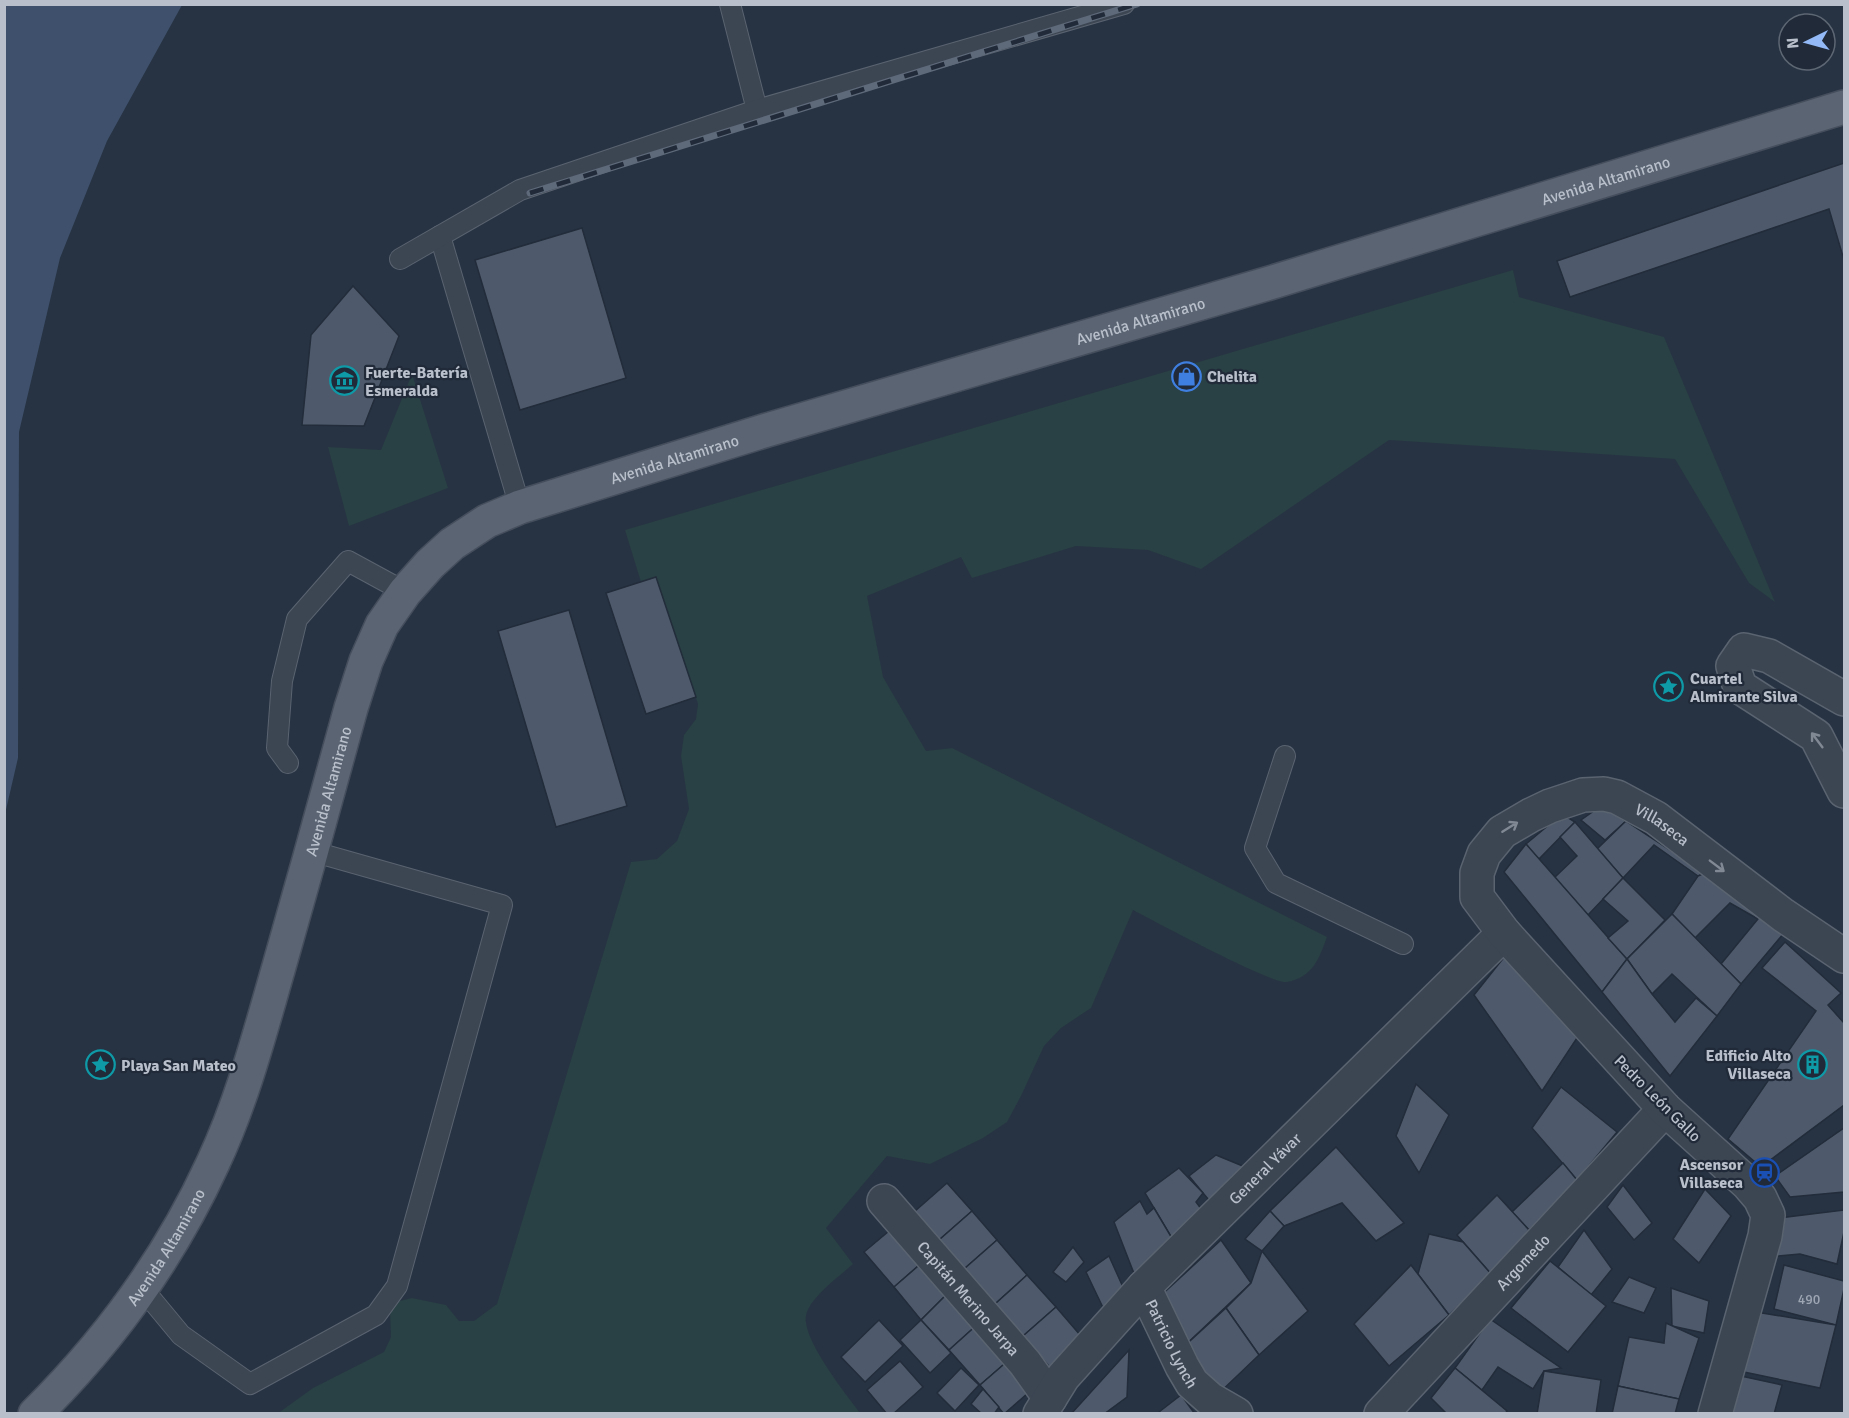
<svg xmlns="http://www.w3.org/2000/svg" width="1849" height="1418" font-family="Signika,sans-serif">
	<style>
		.green { fill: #294044 }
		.water { fill: #3e506b }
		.building { fill: #4e5a6b; stroke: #222c3a; stroke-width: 1.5 }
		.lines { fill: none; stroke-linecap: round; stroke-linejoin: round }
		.lane-casing { stroke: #5a6370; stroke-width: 22 }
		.street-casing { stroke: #5a6370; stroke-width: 36 }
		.primary-casing { stroke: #454e5c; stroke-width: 36 }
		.lane { stroke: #3c4552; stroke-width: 20 }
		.street { stroke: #3c4552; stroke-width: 33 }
		.primary { stroke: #5a6472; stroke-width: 33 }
		.rail-casing { stroke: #5e6979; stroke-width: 7 }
		.rail { stroke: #202a38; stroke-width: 4.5; stroke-dasharray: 14; stroke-linecap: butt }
		.oneway { stroke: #818995 }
		.labels { text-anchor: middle; stroke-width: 4.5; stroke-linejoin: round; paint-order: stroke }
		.number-label { font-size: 14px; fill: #9ea6b4 }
		.street-label { font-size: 16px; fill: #b9c0cc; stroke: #202a38 }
		.poi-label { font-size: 16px; font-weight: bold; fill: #b9c0cc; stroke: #202a38; text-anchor: start }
	</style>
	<rect width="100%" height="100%" fill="#273343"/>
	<!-- green -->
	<g class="green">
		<path d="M1513 270 1519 297 1664 337 1775 602 1749 583 1675 459 1389 440 1201 569 1148 550 1076 546 972 578 961 557 867 596 883 677 926 751 952 748 1327 937C1319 959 1313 977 1287 982 1273 985 1154 921 1133 910L1091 1008 1061 1028 1044 1046 1021 1096 1007 1122 983 1138 930 1164 887 1156 826 1228 853 1264C840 1276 809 1298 806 1316 802 1339 846 1394 860 1413L277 1414 313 1388 384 1352 391 1337 390 1312 396 1302 412 1298 446 1305 459 1321H474L497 1304 631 862 657 859 677 841 689 809 681 756 684 735 696 719 698 704 656 577 641 582 625 530Z"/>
		<path d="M412 374 448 488 349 526 328 447 381 450Z"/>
	</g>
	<!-- water -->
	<path class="water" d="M5 4 182 5 107 141 60 258 19 432 18 758 5 814Z"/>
	<!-- building -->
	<g class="building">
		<path d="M1844 163V260L1829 209 1570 297 1557 261Z"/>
		<path d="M582 228 626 378 520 410 475 260Z"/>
		<path d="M353 286 399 336 364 426 302 425 311 335Z"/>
		<path d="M656 577 696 697 646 714 606 593Z"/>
		<path d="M569 610 627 806 556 827 498 631Z"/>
		<path d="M1601 806 1626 821 1605 840 1581 820Z"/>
		<path d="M1562 814 1575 822 1538 860 1526 844Z"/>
		<path d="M1626 821 1705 873 1698 876 1654 845 1623 878 1597 849Z"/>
		<path d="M1575 822 1623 878 1588 915 1554 878 1577 856 1560 837Z"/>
		<path d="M1526 844 1627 959 1602 992 1504 872Z"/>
		<path d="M1705 873 1759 913 1758 919 1730 903 1695 938 1672 914 1698 876Z"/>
		<path d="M1623 878 1665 920 1627 959 1608 938 1628 921 1603 899Z"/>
		<path d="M1759 913 1784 933 1741 984 1721 964 1758 919Z"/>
		<path d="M1672 914 1741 984 1717 1016 1672 974 1652 994 1627 959Z"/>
		<path d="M1785 942 1841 993 1828 1005 1844 1023V1105L1761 1167 1728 1139 1816 1011 1762 968Z"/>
		<path d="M1509 951 1577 1038 1542 1091 1474 995Z"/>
		<path d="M1627 959 1652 994 1675 1022 1696 998 1717 1016 1670 1076 1602 992Z"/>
		<path d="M1416 1084 1449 1115 1419 1173 1396 1136Z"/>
		<path d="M1561 1087 1617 1132 1577 1180 1532 1128Z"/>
		<path d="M1844 1128V1192L1790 1197 1775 1176Z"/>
		<path d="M1336 1147 1404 1223 1376 1241 1342 1203 1284 1226 1270 1211Z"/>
		<path d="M1216 1155 1250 1169 1213 1205 1189 1176Z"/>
		<path d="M1563 1163 1577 1180 1529 1230 1512 1212Z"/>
		<path d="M1179 1168 1203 1193 1196 1202 1205 1214 1176 1245 1145 1193Z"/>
		<path d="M947 1183 972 1211 939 1240 914 1212Z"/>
		<path d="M1623 1185 1652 1223 1634 1240 1607 1207Z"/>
		<path d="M1705 1189 1731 1216 1699 1263 1673 1239Z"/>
		<path d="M1497 1195 1529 1230 1492 1275 1457 1235Z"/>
		<path d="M1140 1201 1147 1214 1154 1208 1176 1245 1135 1276 1114 1222Z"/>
		<path d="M1844 1210V1232L1837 1264 1800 1254 1777 1256 1779 1218Z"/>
		<path d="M972 1211 997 1240 964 1269 939 1240Z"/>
		<path d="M1270 1211 1284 1226 1262 1251 1245 1239Z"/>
		<path d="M895 1226 925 1260 894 1287 864 1252Z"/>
		<path d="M1584 1230 1612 1269 1591 1295 1558 1267Z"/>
		<path d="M1429 1234 1463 1242 1492 1275 1449 1315 1418 1274Z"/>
		<path d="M997 1240 1027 1275 995 1304 964 1269Z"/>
		<path d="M1221 1240 1251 1283 1179 1351 1156 1300Z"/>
		<path d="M1073 1247 1084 1262 1066 1282 1053 1272Z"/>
		<path d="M1262 1251 1308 1311 1259 1355 1226 1308 1251 1283Z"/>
		<path d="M1109 1256 1127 1296 1107 1316 1086 1272Z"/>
		<path d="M925 1260 951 1290 921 1320 894 1287Z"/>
		<path d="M1550 1261 1606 1306 1568 1352 1511 1308Z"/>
		<path d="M1411 1265 1449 1315 1389 1366 1354 1324Z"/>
		<path d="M1784 1265 1844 1281V1289L1836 1325 1774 1309Z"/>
		<path d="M1027 1275 1056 1307 1023 1336 995 1304Z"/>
		<path d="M1629 1277 1656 1288 1644 1313 1612 1302Z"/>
		<path d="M1671 1288 1709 1301 1704 1333 1672 1326Z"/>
		<path d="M951 1290 979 1323 949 1350 921 1320Z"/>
		<path d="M1056 1307 1087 1343 1054 1372 1023 1336Z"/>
		<path d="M1226 1308 1259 1355 1215 1397 1179 1351Z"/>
		<path d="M1756 1312 1836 1325 1820 1388 1744 1372Z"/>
		<path d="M1490 1319 1561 1368 1544 1371 1533 1389 1498 1367 1482 1390 1455 1368Z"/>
		<path d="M879 1320 903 1346 865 1382 841 1357Z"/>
		<path d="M921 1320 951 1353 930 1373 900 1340Z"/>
		<path d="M979 1323 1010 1359 980 1385 949 1350Z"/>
		<path d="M1666 1323 1699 1338 1679 1399 1618 1386 1629 1337 1664 1343Z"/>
		<path d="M1129 1350 1127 1397 1104 1414H1071Z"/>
		<path d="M1010 1359 1035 1387 1004 1414 980 1385Z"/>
		<path d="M900 1361 923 1387 893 1414H887L867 1390Z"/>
		<path d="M961 1368 979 1385 955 1411 937 1393Z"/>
		<path d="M1455 1368 1507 1411 1505 1414H1447L1431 1398Z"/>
		<path d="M1544 1371 1601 1380 1596 1414H1537Z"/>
		<path d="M1741 1376 1782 1385 1774 1414H1729Z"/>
		<path d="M1618 1386 1679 1399 1675 1414H1612Z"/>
		<path d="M983 1389 999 1407 994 1414H982L971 1404Z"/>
		<path d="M1181 1395 1195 1414H1159V1412Z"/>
	</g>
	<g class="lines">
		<defs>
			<g id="lane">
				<path d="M730 4 757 110"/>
				<path d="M440 236 520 507"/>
				<path d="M400 259 520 190 757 110 1124 4"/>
				<path d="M1285 756 1255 848 1276 883 1403 944"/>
				<path d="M288 763 277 748 282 681 297 619 348 561 405 592"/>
				<path d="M142 1288 181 1335 250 1384 376 1315 397 1286 502 905 311 851"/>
			</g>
			<g id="street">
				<path d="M1844 699 1769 656 1744 650 1733 666 1740 687 1816 736 1844 791"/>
				<path id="s1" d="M884 1201 1025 1363 1050 1398"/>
				<path id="s2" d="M1144 1287 1182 1366 1192 1383 1210 1399 1236 1414"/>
				<path id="s3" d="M1040 1414 1063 1377 1144 1287 1504 933"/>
				<path id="s4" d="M1381 1414 1665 1109"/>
				<path id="s5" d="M1715 1414 1765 1236 1768 1215 1760 1198 1748 1184 1665 1109 1504 933 1477 897V873L1484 854 1502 832 1531 815 1550 806 1583 795 1604 794 1617 797 1656 818 1783 915 1844 956"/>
			</g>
			<g id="primary">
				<path id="s6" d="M35 1414C109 1341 170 1257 213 1163 242 1101 259 1036 278 970 303 883 327 795 351 708L366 661 382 625 405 592 430 564 452 544 487 521 520 507 767 430 1273 282 1844 107"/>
			</g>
		</defs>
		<!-- lane casing -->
		<use href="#lane" class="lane-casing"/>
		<!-- street casing -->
		<use href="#street" class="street-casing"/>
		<!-- primary casing -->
		<use href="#primary" class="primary-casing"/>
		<!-- lane -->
		<use href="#lane" class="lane"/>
		<!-- street -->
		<use href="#street" class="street"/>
		<!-- primary -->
		<use href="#primary" class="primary"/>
		<defs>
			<path id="rail" d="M530 193 1137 4"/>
		</defs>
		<!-- rail casing -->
		<use href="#rail" class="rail-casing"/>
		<!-- rail -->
		<use href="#rail" class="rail"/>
	</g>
	<!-- one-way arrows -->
	<defs><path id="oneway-shaft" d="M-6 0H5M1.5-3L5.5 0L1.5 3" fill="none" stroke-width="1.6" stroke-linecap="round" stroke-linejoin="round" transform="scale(1.5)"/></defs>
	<g class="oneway">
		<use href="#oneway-shaft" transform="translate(1817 740) rotate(-127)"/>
		<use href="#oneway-shaft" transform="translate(1510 827) rotate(-32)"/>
		<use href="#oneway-shaft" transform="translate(1717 866) rotate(37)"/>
	</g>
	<!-- icons -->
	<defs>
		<symbol id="shop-ring" viewBox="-11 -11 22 22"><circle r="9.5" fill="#202a38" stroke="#3f7fe0" stroke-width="1.5"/><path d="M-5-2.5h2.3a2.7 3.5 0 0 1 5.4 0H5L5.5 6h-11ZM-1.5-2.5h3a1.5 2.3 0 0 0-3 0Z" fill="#3f7fe0"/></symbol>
		<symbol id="museum-ring" viewBox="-11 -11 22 22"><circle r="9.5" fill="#202a38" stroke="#0f9aa8" stroke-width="1.5"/><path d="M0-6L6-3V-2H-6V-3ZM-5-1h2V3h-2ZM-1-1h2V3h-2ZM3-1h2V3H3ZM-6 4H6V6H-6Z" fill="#0f9aa8"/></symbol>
		<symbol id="sight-ring" viewBox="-11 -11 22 22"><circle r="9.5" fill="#202a38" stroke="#0f9aa8" stroke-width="1.5"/><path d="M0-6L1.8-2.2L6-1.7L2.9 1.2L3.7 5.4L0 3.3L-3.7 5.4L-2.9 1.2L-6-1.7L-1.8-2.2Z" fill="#0f9aa8"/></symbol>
		<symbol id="building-ring" viewBox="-11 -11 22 22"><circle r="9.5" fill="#202a38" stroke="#0f9aa8" stroke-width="1.5"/><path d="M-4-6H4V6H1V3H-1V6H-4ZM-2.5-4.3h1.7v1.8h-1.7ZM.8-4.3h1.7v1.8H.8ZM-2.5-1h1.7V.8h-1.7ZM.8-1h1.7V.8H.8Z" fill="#0f9aa8"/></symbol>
		<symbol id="station-ring" viewBox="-11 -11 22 22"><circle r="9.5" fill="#202a38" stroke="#1a4fb4" stroke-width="1.5"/><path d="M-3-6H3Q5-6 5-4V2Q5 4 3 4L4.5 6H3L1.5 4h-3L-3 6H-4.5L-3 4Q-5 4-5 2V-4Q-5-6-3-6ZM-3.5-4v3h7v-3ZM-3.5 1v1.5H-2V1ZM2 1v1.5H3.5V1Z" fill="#1a4fb4"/></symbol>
	</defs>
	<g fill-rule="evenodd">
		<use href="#shop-ring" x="1170" y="360" width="33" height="33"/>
		<use href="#museum-ring" x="328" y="364" width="33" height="33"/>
		<use href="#sight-ring" x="1652" y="670" width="33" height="33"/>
		<use href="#building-ring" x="1796" y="1048" width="33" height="33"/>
		<use href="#sight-ring" x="84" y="1048" width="33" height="33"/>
		<use href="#station-ring" x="1748" y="1156" width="33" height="33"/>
	</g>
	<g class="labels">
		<!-- number labels -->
		<g class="number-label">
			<text x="1809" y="1304">490</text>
		</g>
		<!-- street labels -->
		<g class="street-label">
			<text dy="6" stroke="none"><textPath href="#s6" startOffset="2193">Avenida Altamirano</textPath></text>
			<text dy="6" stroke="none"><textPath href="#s6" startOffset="1707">Avenida Altamirano</textPath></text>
			<text dy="6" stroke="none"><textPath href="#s6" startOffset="1221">Avenida Altamirano</textPath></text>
			<text dy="6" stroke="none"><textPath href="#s6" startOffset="699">Avenida Altamirano</textPath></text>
			<text dy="6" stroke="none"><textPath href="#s5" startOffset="888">Villaseca</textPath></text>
			<text transform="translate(1658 1098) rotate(45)" y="6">Pedro León Gallo</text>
			<text dy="6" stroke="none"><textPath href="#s3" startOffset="334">General Yávar</textPath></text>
			<text dy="6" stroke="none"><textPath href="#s6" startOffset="213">Avenida Altamirano</textPath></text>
			<text dy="6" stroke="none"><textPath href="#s4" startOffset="208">Argomedo</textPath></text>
			<text dy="6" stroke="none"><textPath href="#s1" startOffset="129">Capitán Merino Jarpa</textPath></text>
			<text dy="6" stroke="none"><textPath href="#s2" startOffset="63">Patricio Lynch</textPath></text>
		</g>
		<!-- poi labels -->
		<g class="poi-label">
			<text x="365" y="378">Fuerte-Batería<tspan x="365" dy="18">Esmeralda</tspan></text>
			<text x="1207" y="382">Chelita</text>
			<text x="1690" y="684">Cuartel<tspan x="1690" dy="18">Almirante Silva</tspan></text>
			<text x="1791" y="1061" text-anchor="end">Edificio Alto<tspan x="1791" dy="18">Villaseca</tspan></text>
			<text x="121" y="1071">Playa San Mateo</text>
			<text x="1743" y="1170" text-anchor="end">Ascensor<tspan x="1743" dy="18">Villaseca</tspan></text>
		</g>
	</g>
	<!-- border -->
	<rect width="1849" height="1418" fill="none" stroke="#b9c0cc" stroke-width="12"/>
	<!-- north arrow -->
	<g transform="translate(1807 42) rotate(265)"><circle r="28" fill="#202a38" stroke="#5d6673" stroke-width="1.5"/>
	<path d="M0-4.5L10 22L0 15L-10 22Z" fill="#93b9f7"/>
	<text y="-9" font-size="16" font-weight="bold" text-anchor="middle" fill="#b9c0cc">N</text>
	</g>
</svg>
